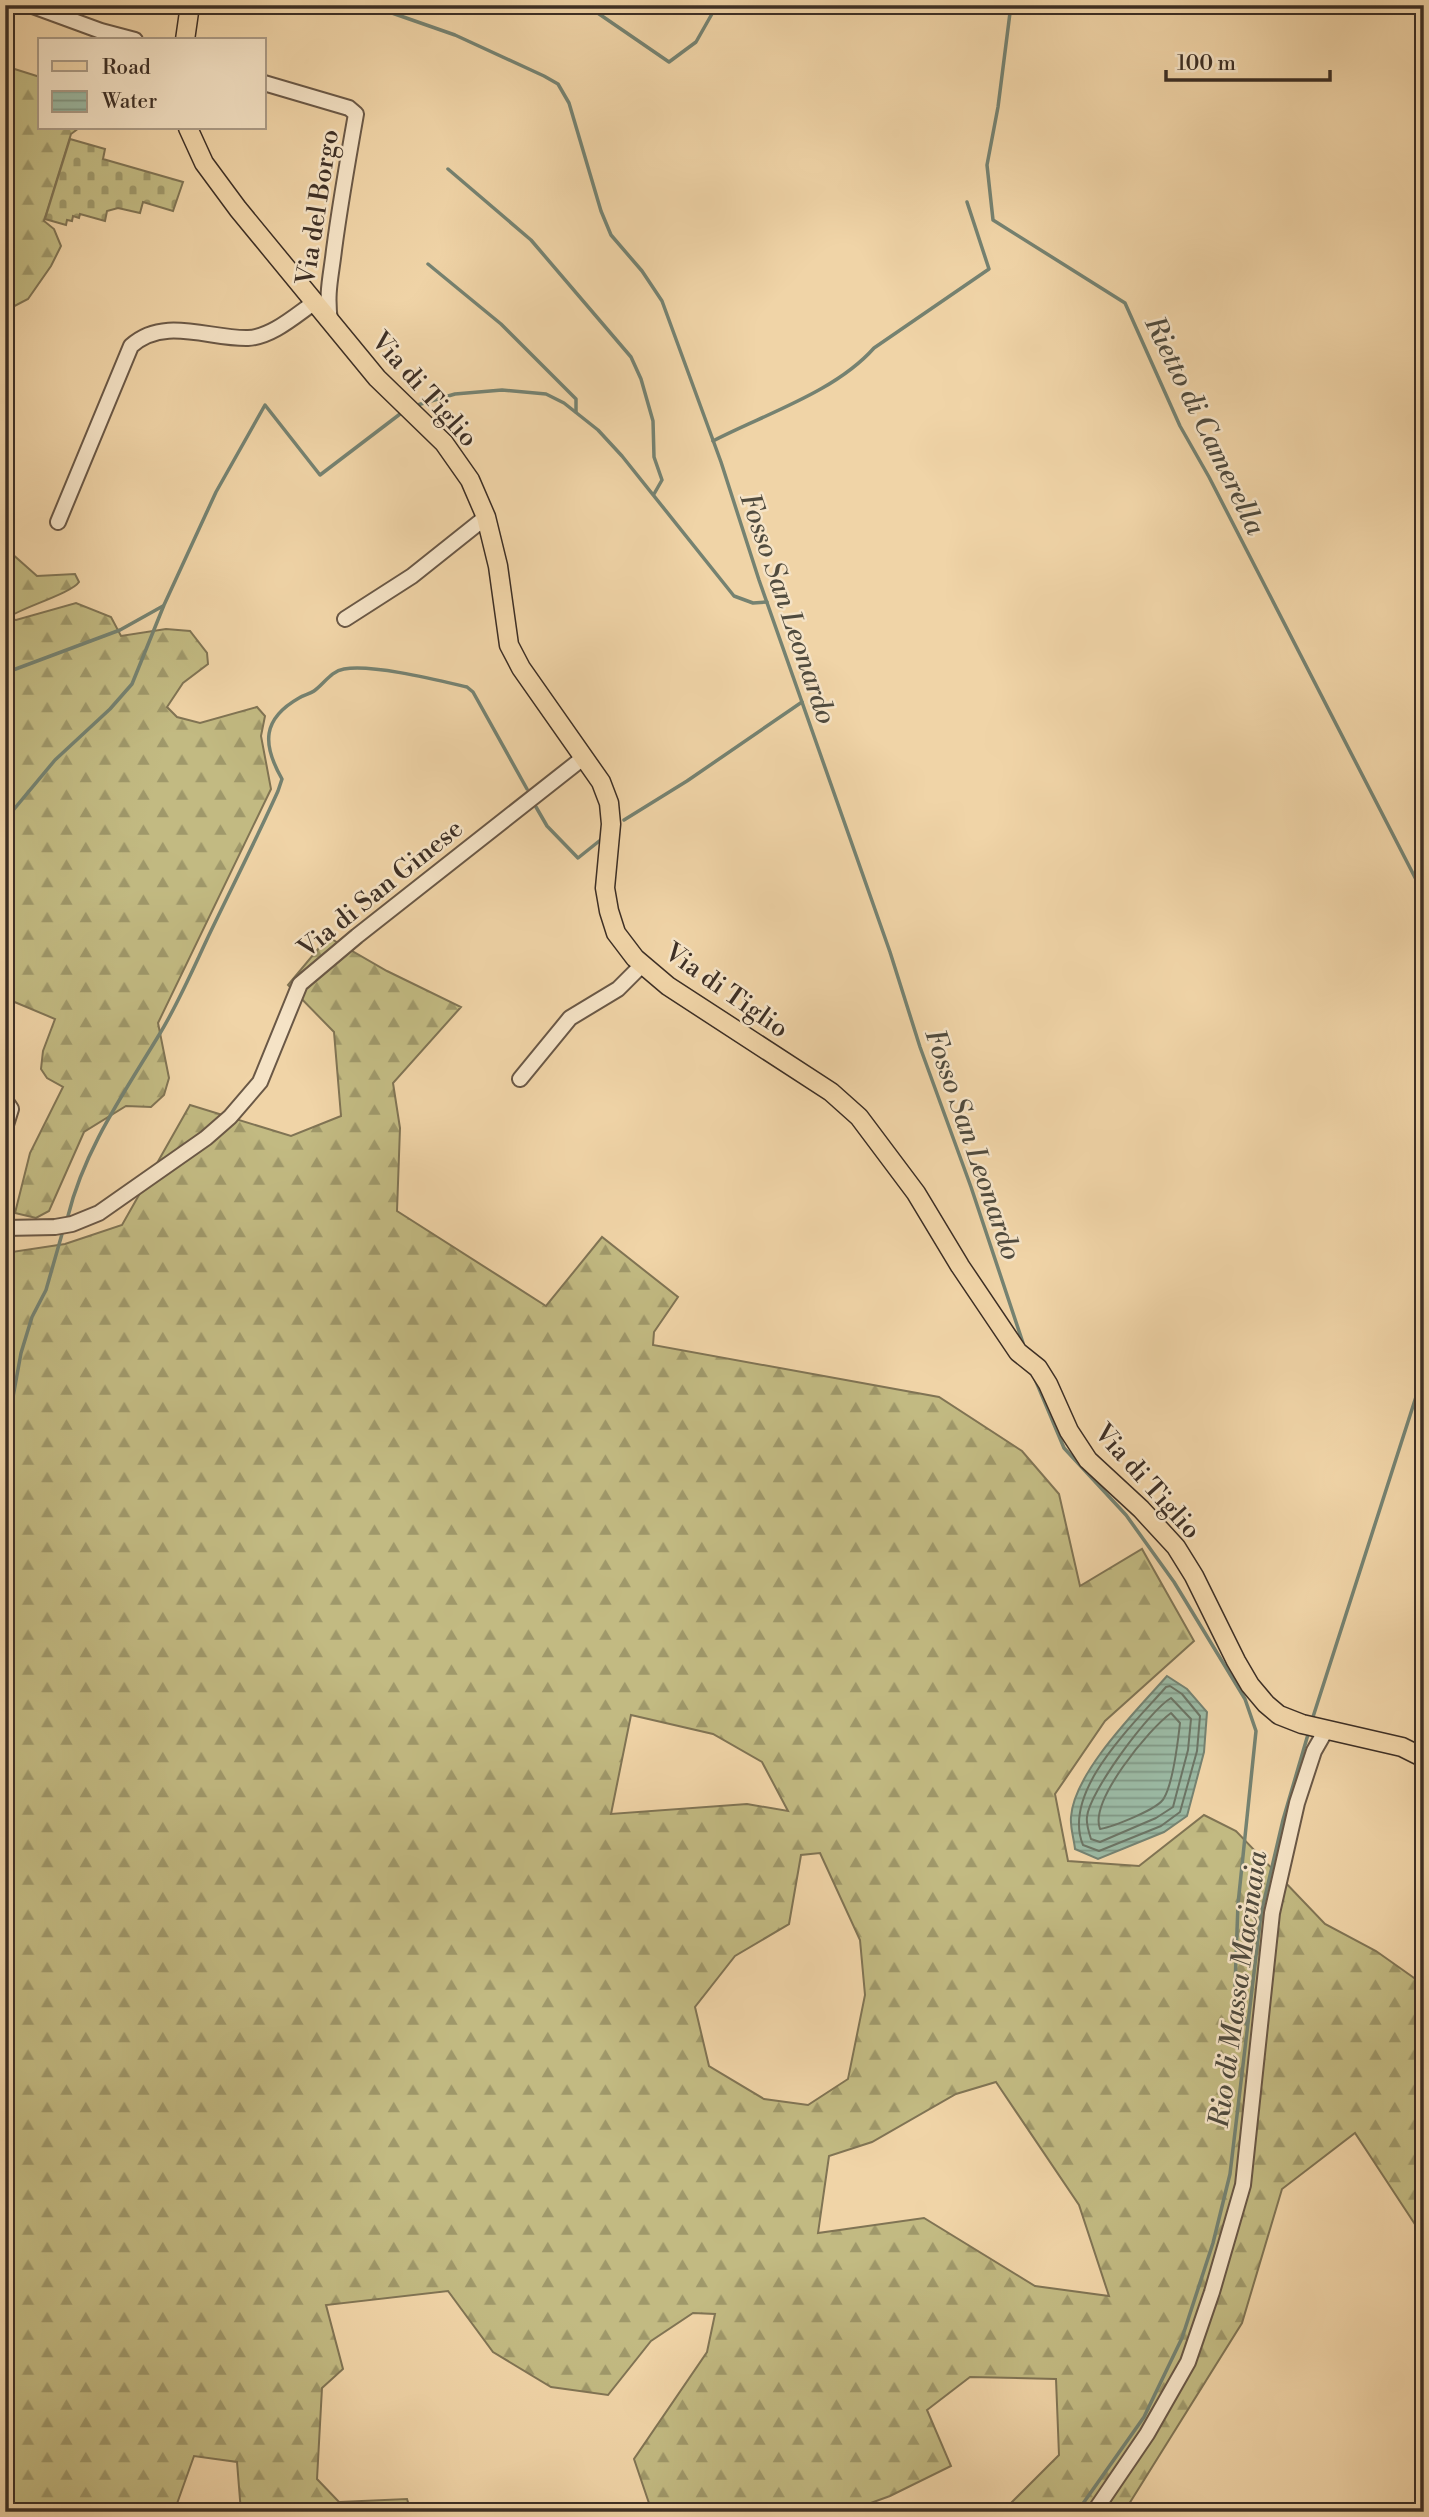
<svg xmlns="http://www.w3.org/2000/svg" width="1429" height="2517" font-family="'Libre Bodoni',serif">
	<style>
		.forest { fill: url(#forest-firs); stroke: #807454; stroke-width: 2; fill-rule: evenodd }
		.cemetery { fill: url(#cemetery-stones); stroke: #807454; stroke-width: 2 }
		.water { fill: url(#water-rules); stroke: #758271; stroke-width: 2 }
		.lines { fill: none; stroke-linecap: round; stroke-linejoin: round }
		.shore { stroke: #6c7464; stroke-width: 2 }
		.stream { stroke: #758271; stroke-width: 3.5 }
		.minor-casing { stroke: #6a5846; stroke-width: 18 }
		.major-casing { stroke: #3d2f25; stroke-width: 21 }
		.minor { stroke: #f5e3c6; stroke-width: 14 }
		.major { stroke: #f0d4a7; stroke-width: 18 }
		.labels { text-anchor: middle; stroke-width: 5; stroke-linejoin: round; paint-order: stroke }
		.street-label { font-size: 26px; fill: #3d2f25; stroke: #f5e3c6 }
		.water-label { font-size: 28px; font-style: italic; fill: #504b3e; stroke: #f5e3c6 }
	</style>
	<defs>
		<pattern id="forest-firs" width="22" height="20" patternUnits="userSpaceOnUse" patternTransform="scale(1.75)"><rect width="22" height="20" fill="#c2ba82"/><path d="M5 1l3.5 6h-7zM16 11l3.5 6h-7z" fill="#9f986a"/></pattern>
		<pattern id="cemetery-stones" width="16" height="16" patternUnits="userSpaceOnUse" patternTransform="scale(1.75)"><rect width="16" height="16" fill="#c2ba82"/><path d="M2 7V4a2 2 0 0 1 4 0v3zM10 15v-3a2 2 0 0 1 4 0v3z" fill="#9f986a"/></pattern>
		<pattern id="water-rules" width="6" height="5" patternUnits="userSpaceOnUse" patternTransform="scale(1.75)"><rect width="6" height="5" fill="#9bb9a3"/><path d="M0 2.5h6" fill="none" stroke="#809785"/></pattern>
	</defs>
	<rect width="100%" height="100%" fill="#f0d4a7"/>
	<filter id="stains"><feTurbulence type="fractalNoise" baseFrequency=".00286" numOctaves="4"/><feColorMatrix values="0 0 0 0 .2 0 0 0 0 .09 0 0 0 0 .02 0 0 0 .5 -.17"/></filter>
	<radialGradient id="worn" r=".72"><stop offset=".6" stop-color="#630" stop-opacity="0"/><stop offset="1" stop-color="#630" stop-opacity=".3"/></radialGradient>
	<!-- forest -->
	<g class="forest">
		<path d="M5 66 40 77V128H79L71 134 44 221 54 229 61 246 51 266 28 299 5 311Z"/>
		<path d="M5 545 10 552 37 576 75 574 79 582C72 593 21 608 7 618L16 620 76 603 111 617 121 636 166 629 190 631 207 653 208 664 183 683 167 707 177 717 200 723 257 707 265 716 261 736 271 789 158 1023 169 1078 164 1095 151 1107 126 1106 84 1132 49 1211 36 1218 15 1213 30 1153 63 1087 47 1078 41 1069 43 1051 55 1019 5 998Z"/>
		<path d="M328 937 387 971 461 1007 393 1083 400 1128 397 1211 546 1306 602 1237 678 1297 654 1332 653 1345 939 1397 1022 1451 1059 1494 1080 1586 1142 1549 1194 1641 1105 1721 1055 1794 1068 1861 1139 1866 1204 1815 1236 1831 1325 1924 1376 1951 1424 1985V2234L1422 2235 1355 2133 1282 2189 1242 2323 1124 2512H1018L1009 2505 1059 2455 1056 2379 970 2377 927 2410 951 2466 890 2496 846 2512H652L634 2459 707 2352 715 2314 693 2313 651 2341 608 2395 551 2387 493 2352 448 2291 326 2305 343 2369 322 2388 317 2479 339 2502 407 2499 411 2512H241L237 2462 194 2456 174 2512H5V1253L65 1244 122 1225 190 1105 291 1136 341 1116 334 1032 288 985ZM631 1715 713 1734 762 1762 788 1811 747 1804 611 1814ZM820 1853 860 1940 865 1995 848 2079 808 2105 764 2099 709 2066 695 2007 735 1956 789 1924 801 1855ZM996 2082 1079 2205 1109 2296 1035 2286 924 2218 818 2233 829 2156 872 2142 956 2094Z"/>
	</g>
	<!-- cemetery -->
	<path class="cemetery" d="M70 139 105 149 103 159 183 182 173 211 143 202 140 213 118 208 107 211 105 221 80 214 79 218 73 216 72 221 67 220 66 225 45 219Z"/>
	<!-- water -->
	<path class="water" d="M1167 1676 1187 1689 1207 1712 1204 1752 1187 1816 1164 1832 1098 1859 1075 1849C1074 1839 1070 1827 1071 1817 1074 1772 1138 1709 1167 1676Z"/>
	<g class="lines">
		<!-- shore -->
		<g class="shore">
			<path d="M1170 1686 1182 1694 1200 1716 1197 1751 1180 1812 1161 1826 1099 1851 1083 1845C1061 1791 1134 1724 1166 1687Z"/>
			<path d="M1171 1698 1191 1719 1188 1750 1173 1807 1156 1818 1100 1842 1091 1839C1089 1833 1086 1824 1087 1817 1089 1792 1150 1710 1171 1698Z"/>
			<path d="M1171 1713 1180 1723C1178 1741 1173 1783 1164 1798 1159 1809 1112 1827 1100 1829 1089 1801 1149 1729 1171 1713Z"/>
		</g>
		<!-- stream -->
		<g class="stream">
			<path d="M326 5 384 10"/>
			<path d="M379 5 392 13 455 35 544 76 558 84 569 103 601 211 611 235 642 271 662 301 721 462 759 580 890 952 920 1047 971 1187 1023 1343"/>
			<path d="M586 5 669 62 696 42 717 5"/>
			<path d="M1011 5 998 107 987 165 993 220 1125 303 1180 426 1209 477 1424 895"/>
			<path d="M448 169 531 240 631 357 641 379 653 421 654 457 662 480 654 494"/>
			<path d="M428 264 501 324 576 399V412"/>
			<path d="M414 406 455 394 502 390 546 394 564 403 598 430 622 456 734 596 753 603 767 602"/>
			<path d="M713 441C765 414 835 392 874 348L989 269 967 202"/>
			<path d="M5 673 120 630 163 606"/>
			<path d="M536 807 547 826 578 858 603 838"/>
			<path d="M5 820 55 760 110 709 132 684 164 605 216 492 265 405 320 475 404 411"/>
			<path d="M624 820 687 781 802 702"/>
			<path d="M68 1216C84 1150 124 1093 159 1035 178 1004 193 969 209 935 232 887 256 840 278 791L282 779C262 744 262 719 299 698 304 695 310 694 314 691 324 684 331 671 344 669 373 664 437 680 467 687L473 692 527 789"/>
			<path d="M1035 1379 1064 1448 1126 1515 1174 1582 1245 1699 1256 1731 1238 1904 1235 1985 1246 2024"/>
			<path d="M5 1408 13 1397 21 1353 32 1317 46 1290 62 1234"/>
			<path d="M1312 1720 1424 1372"/>
			<path d="M1077 2512 1144 2417 1182 2338 1213 2243 1230 2174 1261 1914 1283 1820 1309 1731"/>
		</g>
		<defs>
			<g id="minor">
				<path d="M30 5 101 31 135 40"/>
				<path d="M264 83 349 108 356 114C348 159 340 204 334 250 331 277 326 292 330 321"/>
				<path d="M58 522 131 346C164 316 209 339 248 338 272 337 296 315 315 302"/>
				<path d="M345 619 412 576 486 517"/>
				<path d="M520 1079 570 1018 618 989 643 964"/>
				<path d="M5 1100 11 1109 5 1128"/>
				<path d="M5 1137V1168"/>
				<path d="M5 1228 55 1227 72 1224 99 1213 206 1138 230 1117 260 1082 300 984 357 936 583 758"/>
				<path d="M1094 2512 1147 2434 1188 2362 1212 2292 1243 2185 1272 1913 1297 1803 1314 1751 1326 1730"/>
			</g>
			<g id="major">
				<path d="M185 40 190 5"/>
				<path d="M188 128 204 163 238 209 377 378 444 443 470 480 486 517 498 566 509 645 521 668 601 782 609 803 611 824 605 888 609 911 616 933 635 958 668 986 831 1092 859 1117 916 1193 960 1266 1018 1352 1038 1368 1048 1384 1069 1431 1088 1460 1141 1509 1176 1547 1194 1576 1236 1661 1250 1685 1266 1704 1279 1715 1302 1724 1402 1747 1424 1758"/>
			</g>
		</defs>
		<!-- minor casing -->
		<use href="#minor" class="minor-casing"/>
		<!-- major casing -->
		<use href="#major" class="major-casing"/>
		<!-- minor -->
		<use href="#minor" class="minor"/>
		<!-- major -->
		<use href="#major" class="major"/>
	</g>
	<g class="labels">
		<!-- street labels -->
		<g class="street-label">
			<text transform="translate(317 207) rotate(-81)" y="9">Via del Borgo</text>
			<text transform="translate(425 389) rotate(48)" y="9">Via di Tiglio</text>
			<text transform="translate(380 888) rotate(-39)" y="9">Via di San Ginese</text>
			<text transform="translate(727 990) rotate(35)" y="9">Via di Tiglio</text>
			<text transform="translate(1148 1481) rotate(48)" y="9">Via di Tiglio</text>
		</g>
		<!-- water labels -->
		<g class="water-label">
			<text transform="translate(1206 425) rotate(64)" y="10">Rietto di Camerella</text>
			<text transform="translate(789 608) rotate(71)" y="10">Fosso San Leonardo</text>
			<text transform="translate(974 1144) rotate(71)" y="10">Fosso San Leonardo</text>
			<text transform="translate(1237 1989) rotate(-82)" y="10">Rio di Massa Macinaia</text>
		</g>
	</g>
	<!-- margin -->
	<rect width="1429" height="2517" fill="none" stroke="#f0d4a7" stroke-width="28"/>
	<rect x="7" y="7" width="1415" height="2503" fill="none" stroke="#3d2f25" stroke-width="3.5"/>
	<rect x="14" y="14" width="1401" height="2489" fill="none" stroke="#3d2f25" stroke-width="2"/>
	<!-- legend -->
	<rect x="38" y="38" width="228" height="91" fill="#f5e3c6" stroke="#ab9b86" stroke-width="2"/>
	<rect x="52" y="61" width="35" height="10" fill="#f0d4a7" stroke="#ab9b86" stroke-width="2"/>
	<text x="102" y="74" font-size="21" fill="#3d2f25">Road</text>
	<rect x="52" y="91" width="35" height="21" fill="url(#water-rules)" stroke="#ab9b86" stroke-width="2"/>
	<text x="102" y="108" font-size="21" fill="#3d2f25">Water</text>
	<!-- scale -->
	<path d="M1166 70v10h164v-10" fill="none" stroke="#3d2f25" stroke-width="3.5"/>
	<text x="1177" y="70" font-size="21" fill="#3d2f25" stroke="#f5e3c6" stroke-width="5" paint-order="stroke">100 m</text>
	<rect width="100%" height="100%" filter="url(#stains)"/>
	<rect width="100%" height="100%" fill="url(#worn)"/>
</svg>
